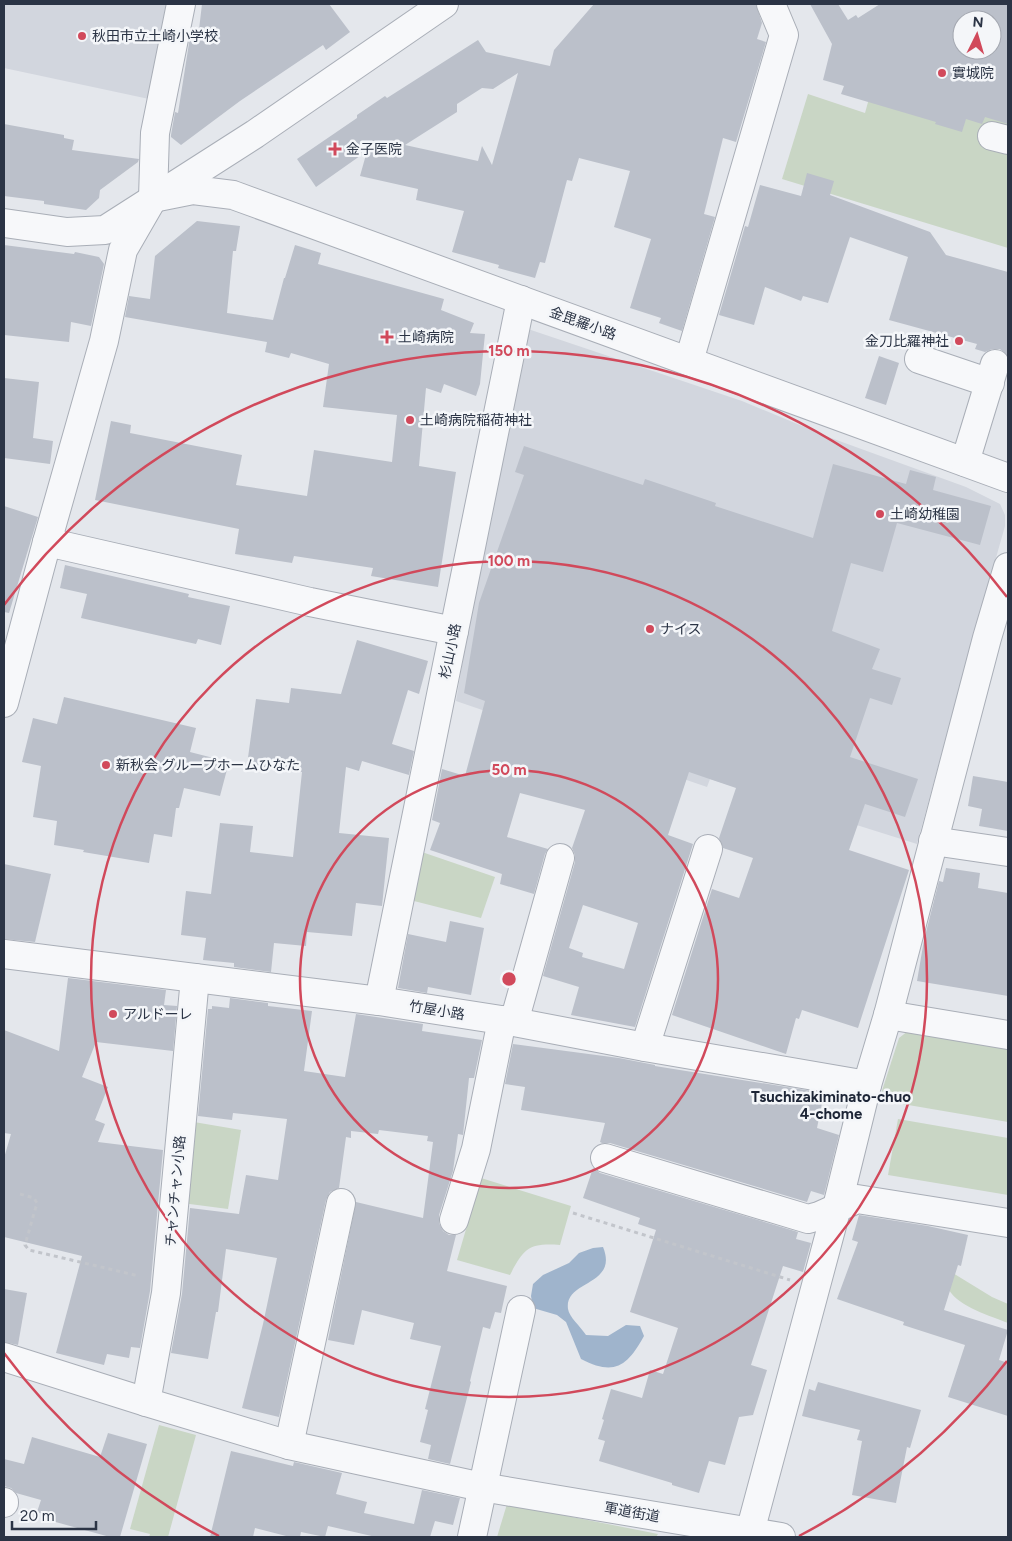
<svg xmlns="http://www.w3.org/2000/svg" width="1012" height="1541" font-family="Figtree,'Noto Sans JP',sans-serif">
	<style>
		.built { fill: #d2d6de }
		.green { fill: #c9d6c5; fill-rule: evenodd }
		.water { fill: #9fb4cc }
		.building { fill: #bbc0ca; fill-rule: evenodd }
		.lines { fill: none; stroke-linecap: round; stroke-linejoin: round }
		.minor-casing { stroke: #a9aeb7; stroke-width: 30 }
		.path { stroke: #c2c5cb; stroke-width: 3; stroke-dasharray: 4 4; stroke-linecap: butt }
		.minor { stroke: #f7f8fa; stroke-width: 28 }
		.ring { fill: none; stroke: #d1495b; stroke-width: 2.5 }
		.poi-dot { fill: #d1495b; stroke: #f4f6f9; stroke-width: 2 }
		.labels { text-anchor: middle; stroke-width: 5; stroke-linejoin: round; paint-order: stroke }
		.poi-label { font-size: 14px; fill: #2b3445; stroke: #f4f6f9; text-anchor: start }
		.street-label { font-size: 14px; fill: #2b3445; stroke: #f4f6f9 }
		.neighbourhood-label { font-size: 15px; font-weight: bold; fill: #1d2536; stroke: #f4f6f9 }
		.centre { fill: #d1495b; stroke: #f4f6f9; stroke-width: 2.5 }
		.ring-label { font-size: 15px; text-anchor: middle; font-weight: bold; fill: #d1495b; stroke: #f4f6f9; stroke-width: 5; stroke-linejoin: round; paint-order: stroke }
	</style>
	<rect width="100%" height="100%" fill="#e4e7ec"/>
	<!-- built -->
	<g class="built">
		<path d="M4 4H166L149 99 4 68Z"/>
		<path d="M528 329 742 401 831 438 966 487 1000 504 1005 515V526L963 674 917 844 710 779 707 787 456 701 470 618Z"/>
	</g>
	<!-- green -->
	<g class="green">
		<path d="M967 4H1008V248L782 179 808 94 865 113 881 55ZM962 20H992V50H962Z"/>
		<path d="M416 850 495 877 481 918 406 899Z"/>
		<path d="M908 1031 1008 1045V1122L879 1100 899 1038Z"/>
		<path d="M898 1119 1008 1138V1195L888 1175Z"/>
		<path d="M188 1121 241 1130 228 1209 182 1203Z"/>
		<path d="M481 1178 571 1206 560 1245C529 1243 524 1248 510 1275L457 1260Z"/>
		<path d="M943 1267 992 1297 1008 1304V1323C991 1316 959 1307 949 1290 945 1284 945 1274 943 1267Z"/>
		<path d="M159 1425 196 1435 168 1537H149L150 1534 130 1529Z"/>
		<path d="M507 1504 658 1534 656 1537H497Z"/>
	</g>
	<!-- water -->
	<path class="water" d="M603 1247C619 1286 564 1280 568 1309 569 1317 581 1327 586 1335L608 1336 626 1325 640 1326 644 1336C627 1367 614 1376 581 1359L566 1322 557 1315 533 1308 531 1296 533 1284 543 1275 569 1263 579 1253 593 1248Z"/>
	<!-- building -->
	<g class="building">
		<path d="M202 4H329L350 32 326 50 323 45 240 101 181 145 171 137V135L175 112 178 113 190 37 198 38Z"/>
		<path d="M594 4H756L762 23 757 39 766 42 736 142 723 138 704 214 715 217 682 331 659 323 661 318 630 308 651 239 614 227 630 171 579 158 572 181 567 180 545 263 540 262 535 278 498 268 499 265 452 252 464 211 416 200 418 189 360 176 367 151 316 187 297 159 357 118V115L385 96 387 98 478 40 486 52 550 66 554 50ZM518 73 492 165 482 146 478 161 405 145 457 112V104L482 88 493 89Z"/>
		<path d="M810 4H838L848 20 856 15 858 18 880 4H1008V124L985 117 982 124 966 119 962 132 935 124 936 122 841 94 844 86 823 80 832 44ZM962 20H992V50H962Z"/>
		<path d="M4 124 64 135V138L74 140 72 150 139 159 138 162 100 190 99 198 86 210 44 204V201L4 196Z"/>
		<path d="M807 173 834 181 830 195 930 232 946 255 1008 272V357L1000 349H992L985 352 975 349 977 344 889 320 908 257 850 237 828 303 803 296 801 301 765 287 754 325 719 315 745 226 748 227 760 185 801 196Z"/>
		<path d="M197 221 240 226 236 251H233L227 313 273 320 284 278H285L295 245 321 253 318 264 444 299 441 310 474 323 470 333 485 334 480 384 476 396 444 384 441 393 426 388 419 466 456 472 438 587 371 576 373 568 294 556 292 563 235 554 239 529 95 500 111 421 131 425 130 433 242 455 236 485 307 496 314 450 392 462 397 415 323 407 329 364 291 353 289 358 265 352 267 342 125 317 129 296 150 299 155 256Z"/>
		<path d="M4 245 74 254 75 252 99 257 104 264 91 326 71 322 69 342 4 335Z"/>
		<path d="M879 356 899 363 886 405 865 398Z"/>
		<path d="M4 378 39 382 33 438 53 441 50 464 4 458Z"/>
		<path d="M524 446 643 485 645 479 716 503 715 506 813 538 833 464 906 484 910 470 936 477 933 490 991 506 980 545 897 523 883 572 851 563 832 631 880 649 872 669 901 678 892 705 870 698 850 757 918 779 905 817 865 804 849 850 909 870 858 1028 802 1010 799 1019 796 1018 786 1054 672 1015 712 889 739 898 753 858 723 848 719 838 736 788 689 772 668 835 693 844 635 1027 571 1015 579 987 543 976 575 862V855L572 848 585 810 520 793 507 837 548 849 545 854 534 894 500 884 502 874 430 850 440 823 432 820 442 769 465 776 485 701 464 693 479 603 524 475 515 472ZM583 905 638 923 624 969 582 957 583 953 569 948Z"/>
		<path d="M4 506 38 517 9 613 4 612Z"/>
		<path d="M65 565 189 594 188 597 230 606 221 645 198 639 196 644 81 618 87 594 60 588Z"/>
		<path d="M357 640 428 661 419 694 408 690 392 744 414 751 409 775 362 761 359 771 346 767 339 833 389 838 382 906 356 903 352 936 307 932 306 946 274 943 271 972 234 967V963L203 960 206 938 181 935 186 891 211 894 220 823 253 826 250 852 293 857 302 772 247 765 256 699 289 703 291 688 341 694Z"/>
		<path d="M64 697 196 728 190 752 229 762 220 796 184 788 179 808H176L172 837 154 834 149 863 83 852 84 850 54 845 57 821 33 817 41 766 22 762 33 718 57 724Z"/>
		<path d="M973 776 1008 782V831L979 826 982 809 968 806Z"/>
		<path d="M4 864 51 874 35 942 4 939Z"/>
		<path d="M946 868 980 873 978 888 1008 893V996L917 981 924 940 939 881 943 882Z"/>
		<path d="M450 921 484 928 471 995 428 987 427 993 398 988 408 934 446 942Z"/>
		<path d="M68 978 166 990 164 1005 177 1006 173 1051 96 1042 82 1077 108 1087 95 1120 105 1124 98 1142 163 1150 150 1291 140 1348 131 1347 129 1358 107 1354 104 1365 56 1353 82 1256 4 1237V1158L11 1134 4 1133V1030L59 1051Z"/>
		<path d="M230 998 268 1003V1006L312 1011 304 1071 345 1077 356 1014 423 1024 422 1031 482 1040 474 1078H469L463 1135 458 1134 453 1171 439 1215V1223L443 1231 449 1235H456L447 1271 507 1286 501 1313 495 1312 490 1329 483 1327 470 1381 471 1382 450 1464 428 1459 431 1445 420 1442 428 1410 425 1409 441 1346 410 1339 414 1323 362 1310 354 1345 328 1340 356 1202 423 1218 433 1142 427 1141 428 1136 379 1130 378 1134 351 1131V1138L346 1137 339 1188 330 1192 326 1200 279 1417 242 1408 263 1324 277 1258 226 1249 218 1312H216L208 1359 171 1353 182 1294 190 1208 239 1214 246 1175 278 1180 287 1119 233 1113 232 1120 198 1116 208 1009H212V1006L229 1008Z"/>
		<path d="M513 1044 619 1058 655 1065V1066L824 1093 817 1128 839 1135 824 1195 811 1191 807 1202 610 1143H602L600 1142 605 1123 521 1110 525 1087 505 1084Z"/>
		<path d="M593 1168 600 1173 798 1232 796 1239 811 1243 803 1272 783 1266 751 1365 767 1370 753 1415 739 1417 725 1465 709 1461 699 1493 672 1485V1483L599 1461 605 1441 598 1439 604 1420 602 1419 611 1389 642 1398 650 1370 663 1374 678 1328 630 1312 656 1230 638 1224 640 1218 583 1198Z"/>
		<path d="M859 1215 928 1226 968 1235 961 1266 958 1265 944 1310 1008 1330 999 1360 1008 1363V1416L948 1397 965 1345 903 1325 904 1322 837 1299 858 1242 852 1240Z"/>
		<path d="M4 1289 27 1293 18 1345 4 1342Z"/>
		<path d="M818 1382 921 1410 910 1448 907 1447 896 1503 852 1495 862 1441 857 1440 860 1430 802 1416 809 1389 815 1391Z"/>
		<path d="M108 1433 147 1444 120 1537H110L52 1521 53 1517 37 1512 41 1500 16 1493 11 1488 4 1486V1459L24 1464 32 1437 100 1457Z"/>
		<path d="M231 1451 293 1466 294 1462 342 1473 336 1494 367 1502 364 1513 414 1524 422 1490 460 1498 453 1525 435 1521 430 1537H376L328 1526 325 1537 301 1532 300 1537H290L255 1528 253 1537H210Z"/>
	</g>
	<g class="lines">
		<defs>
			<g id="minor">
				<path d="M992 136 1008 140"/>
				<path d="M153 198 193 190 233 195 1008 478"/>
				<path d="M4 223 67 232 105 230 255 134 444 4"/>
				<path d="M919 359 990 383"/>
				<path d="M689 361 784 35 771 4"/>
				<path d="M965 462 995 364"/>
				<path d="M47 542 310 602 454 631"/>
				<path d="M4 703 47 542 104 341 123 250 153 198 155 133 181 4"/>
				<path d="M933 841 1008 852"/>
				<path d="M4 954 379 1001 514 1022 645 1047 867 1085"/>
				<path d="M379 1001 521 300"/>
				<path d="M888 1015 1008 1035"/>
				<path d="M514 1022 560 858"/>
				<path d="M645 1047 708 849"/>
				<path d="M605 1158 808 1219 819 1216 857 1199 1008 1223"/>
				<path d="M454 1220 476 1149 502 1020"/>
				<path d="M4 1357 146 1402 289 1445 482 1487 781 1537"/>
				<path d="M146 1402 166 1293 195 978"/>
				<path d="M289 1445 341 1203"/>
				<path d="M4 1503V1502"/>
				<path d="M750 1532 837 1207 867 1085 888 1015 987 638 1008 567"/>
				<path d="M472 1537 521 1310"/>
			</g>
		</defs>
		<!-- minor casing -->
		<use href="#minor" class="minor-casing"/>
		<!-- path -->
		<g class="path">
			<path d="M20 1194 34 1198 37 1203 25 1245 29 1250 139 1276"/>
			<path d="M573 1213 790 1280"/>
		</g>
		<!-- minor -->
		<use href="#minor" class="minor"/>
	</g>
	<!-- distance rings -->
	<g class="ring">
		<circle cx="509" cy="979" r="209"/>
		<circle cx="509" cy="979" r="418"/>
		<path d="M1007 1361A628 628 0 0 1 799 1536M219 1536A628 628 0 0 1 4 1353M4 605A628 628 0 0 1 1007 597"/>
	</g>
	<!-- markers -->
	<g class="poi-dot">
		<circle cx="82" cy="36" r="5"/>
		<circle cx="942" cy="73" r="5"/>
		<path d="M332.5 141.5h5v5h5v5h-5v5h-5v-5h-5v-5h5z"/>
		<path d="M384.5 329.5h5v5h5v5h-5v5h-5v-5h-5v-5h5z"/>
		<circle cx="959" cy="341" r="5"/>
		<circle cx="410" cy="420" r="5"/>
		<circle cx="880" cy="514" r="5"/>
		<circle cx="650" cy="629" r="5"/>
		<circle cx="106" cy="765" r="5"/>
		<circle cx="113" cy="1014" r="5"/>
	</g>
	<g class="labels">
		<!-- poi labels -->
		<g class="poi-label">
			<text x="92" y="41">秋田市立土崎小学校</text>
			<text x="952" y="78">實城院</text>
			<text x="346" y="154">金子医院</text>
			<text x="398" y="342">土崎病院</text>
			<text x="949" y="346" text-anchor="end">金刀比羅神社</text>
			<text x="420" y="425">土崎病院稲荷神社</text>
			<text x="890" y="519">土崎幼稚園</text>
			<text x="660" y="634">ナイス</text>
			<text x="116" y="770">新秋会 グループホームひなた</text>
			<text x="123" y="1019">アルドーレ</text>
		</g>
		<!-- street labels -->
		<g class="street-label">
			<text transform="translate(583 323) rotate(20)" y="5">金毘羅小路</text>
			<text transform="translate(450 651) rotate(-78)" y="5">杉山小路</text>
			<text transform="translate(437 1010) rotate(9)" y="5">竹屋小路</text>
			<text transform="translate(175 1191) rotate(-85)" y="5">チャンチャン小路</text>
			<text transform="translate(632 1512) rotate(10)" y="5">軍道街道</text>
		</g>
		<!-- neighbourhood labels -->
		<g class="neighbourhood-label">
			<text x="831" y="1102">Tsuchizakiminato-chuo<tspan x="831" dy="17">4-chome</tspan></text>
		</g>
	</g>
	<circle cx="509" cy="979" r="8" class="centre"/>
	<g class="ring-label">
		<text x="509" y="356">150 m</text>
		<text x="509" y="566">100 m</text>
		<text x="509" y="775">50 m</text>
	</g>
	<!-- border -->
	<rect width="1012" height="1541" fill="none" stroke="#2b3445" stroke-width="10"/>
	<!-- north arrow -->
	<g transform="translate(977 35) rotate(5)"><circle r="24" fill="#f4f6f9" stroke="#a4a8b1"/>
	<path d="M0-4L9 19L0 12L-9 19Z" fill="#d1495b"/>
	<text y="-8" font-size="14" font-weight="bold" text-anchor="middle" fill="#2b3445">N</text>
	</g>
	<!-- scale -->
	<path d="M12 1521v8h84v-8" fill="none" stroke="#2b3445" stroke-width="2.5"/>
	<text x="20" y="1521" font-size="15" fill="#2b3445" stroke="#f4f6f9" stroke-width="4" paint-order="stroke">20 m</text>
</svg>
